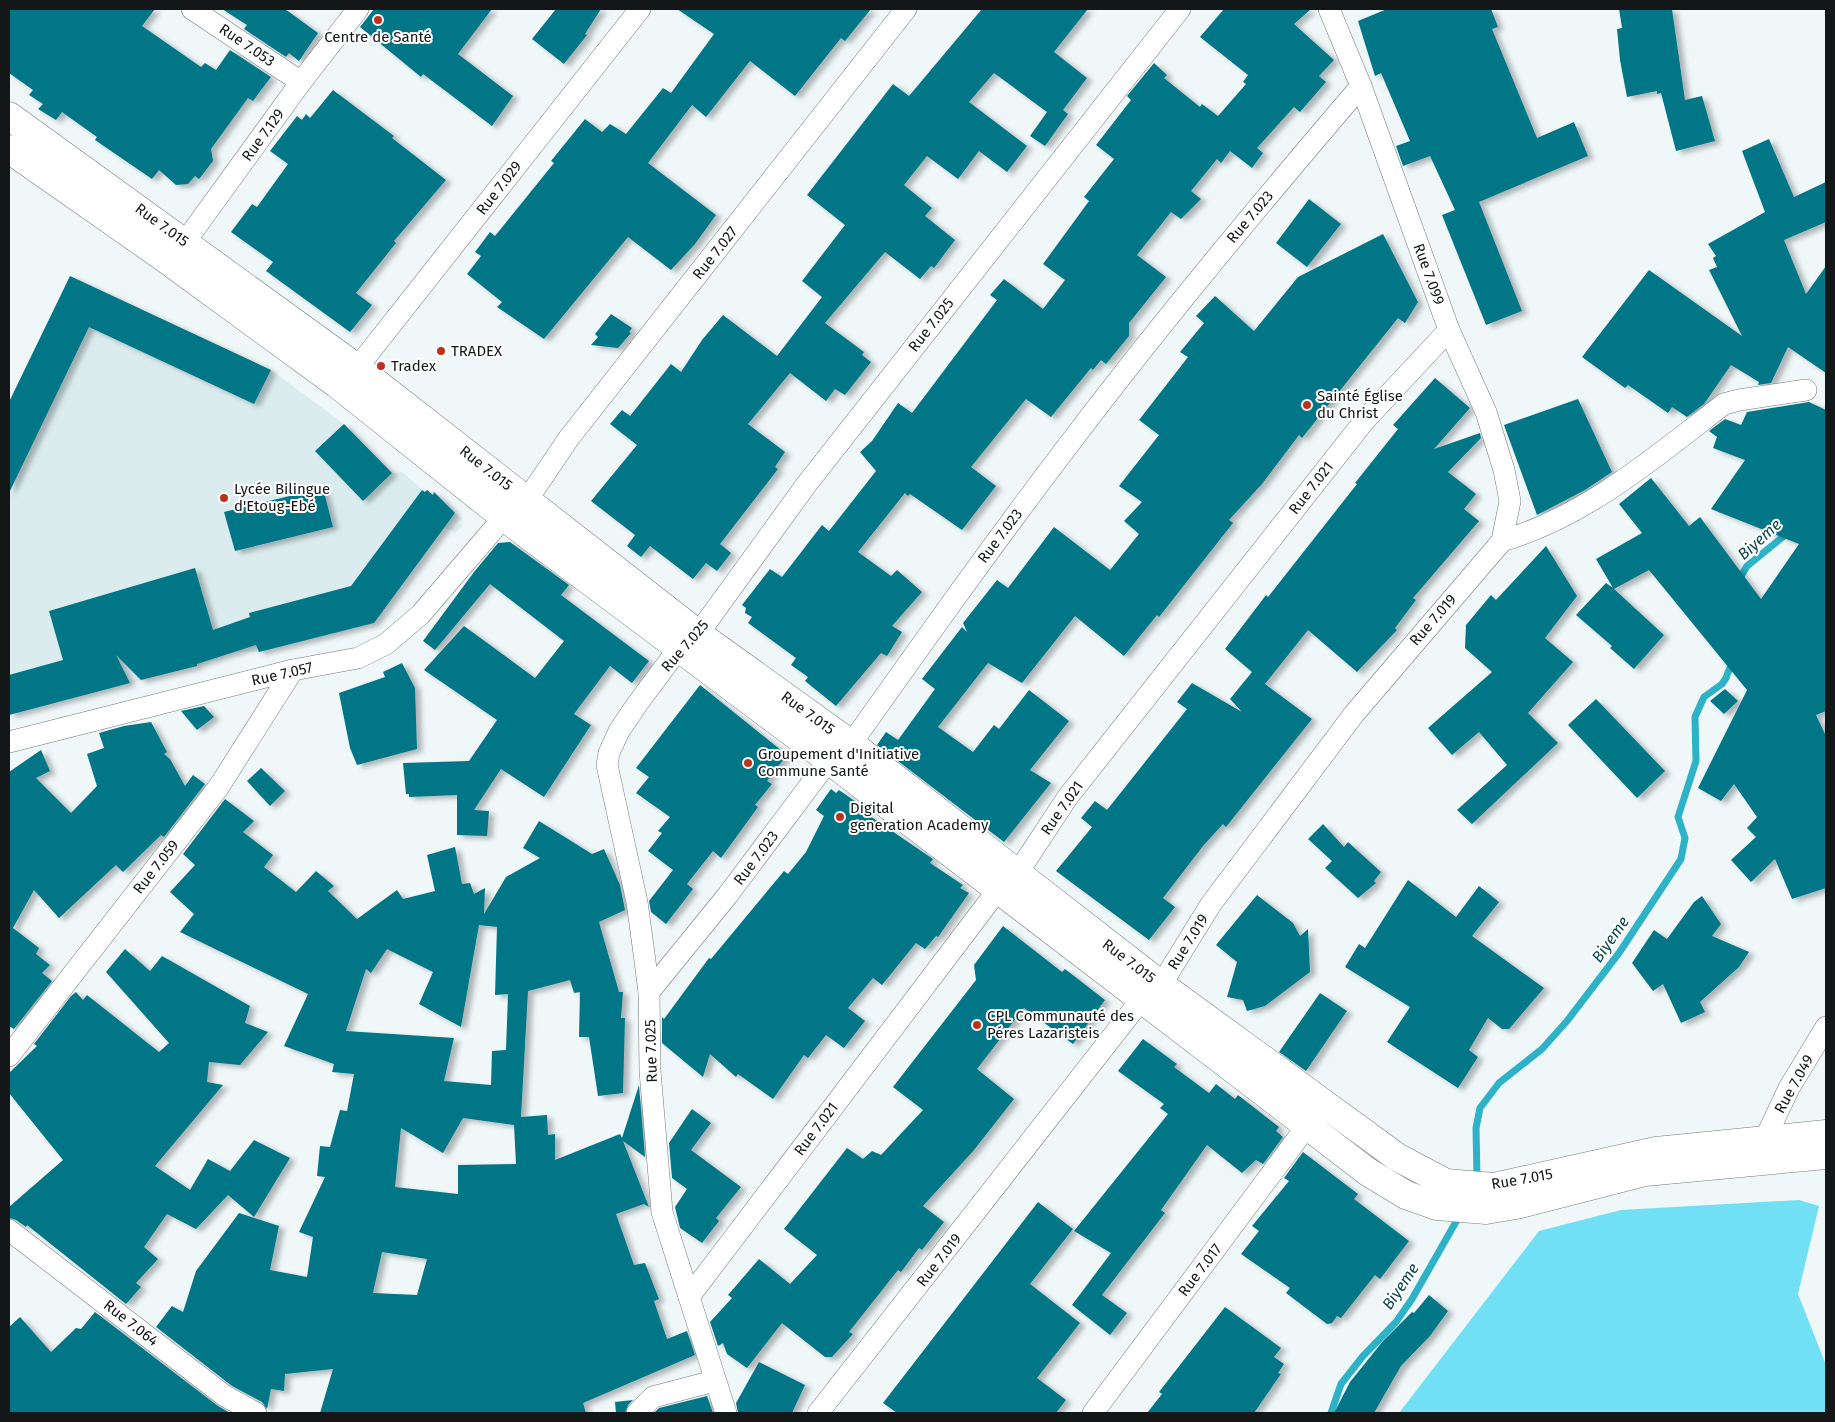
<svg xmlns="http://www.w3.org/2000/svg" width="1835" height="1422" font-family="'Fira Sans',sans-serif">
	<style>
		.built { fill: #dbecef }
		.green { fill: #72e0f4 }
		.lines { fill: none; stroke-linecap: round; stroke-linejoin: round }
		.stream { stroke: #2db2c7; stroke-width: 7 }
		.building { fill: #007686; fill-rule: evenodd; filter: url(#shadow) }
		.street-casing { stroke: #72797a; stroke-width: 22 }
		.secondary-casing { stroke: #72797a; stroke-width: 29 }
		.street { stroke: #fff; stroke-width: 21 }
		.secondary { stroke: #fff; stroke-width: 28 }
		.poi-dot { fill: #bd311e; stroke: #fff; stroke-width: 2 }
		.labels { text-anchor: middle; stroke-width: 4; stroke-linejoin: round; paint-order: stroke }
		.poi-label { font-size: 15px; fill: #141717; stroke: #fff; text-anchor: start }
		.street-label { font-size: 15px; fill: #141717; stroke: #fff }
		.water-label { font-size: 16px; font-style: italic; fill: #0d454e; stroke: #fff }
	</style>
	<defs>
		<filter id="shadow"><feDropShadow dx="5.5" dy="3" stdDeviation="2.5" flood-color="#0004"/></filter>
	</defs>
	<rect width="100%" height="100%" fill="#eff7f9"/>
	<!-- built -->
	<path class="built" d="M70 276 271 370 344 424 392 473 402 472 425 492 427 490 432 495 434 492 445 503 447 501 456 510 454 512 462 519 459 522 463 526 456 532 444 528 376 621 259 652H235L197 666 9 715V402Z"/>
	<!-- green -->
	<path class="green" d="M1799 1200 1819 1206 1798 1294 1826 1365V1413H1399L1539 1231 1621 1210Z"/>
	<g class="lines">
		<!-- stream -->
		<g class="stream">
			<path d="M1739 580 1747 566 1790 531"/>
			<path d="M1477 1179 1476 1128 1480 1108 1499 1083 1542 1049 1567 1021 1619 953 1681 859 1685 838 1678 817 1696 761 1695 717 1704 697 1722 684 1726 678 1732 662"/>
			<path d="M1331 1413 1341 1384 1363 1356 1396 1322 1412 1299 1461 1213"/>
		</g>
	</g>
	<!-- building -->
	<g class="building">
		<path d="M9 9H155L142 26 201 67 205 63 216 70 230 50 271 77 253 101 248 98 211 149 213 161 199 179 195 176 188 184 176 185 159 170 152 179 95 140 97 137 62 112 56 120 38 109 43 104 29 95 33 90 9 73Z"/>
		<path d="M222 9H285L318 33 299 61 289 53 286 57 244 29 247 25Z"/>
		<path d="M374 9H492L458 54 513 96 492 126 423 74 421 77 360 27Z"/>
		<path d="M556 9H601L585 34 587 35 564 64 532 39Z"/>
		<path d="M677 9H871L845 41 841 38 795 96 750 61 706 117 692 105 648 163 716 215 695 244 671 270 628 237 544 339 497 307 502 302 467 274 481 256 475 252 490 232 495 236 554 163 551 161 585 119 602 132 610 124 626 134 663 88 671 93 714 34Z"/>
		<path d="M982 9H1088L1054 52 1087 78 1063 110 1068 114 1045 146 1030 136 1047 112 994 73 969 102 1027 146 1007 172 979 151 958 179 927 156 904 185 932 208 925 216 955 240 934 268 931 266 920 279 885 252 825 323 864 352 862 355 871 362 845 395 835 389 826 401 790 373 748 424 785 452 775 467 778 469 720 544 731 553 717 571 706 563 693 579 650 546 641 557 627 546 635 535 591 501 637 445 610 424 622 410 630 416 671 364 681 372 702 340 723 315 777 356 822 297 802 281 845 225 807 195 893 84 909 96Z"/>
		<path d="M1224 9H1311L1294 24 1334 60 1319 76 1326 82 1300 112 1294 107 1257 148 1263 153 1252 168 1230 151 1221 163 1217 159 1191 191 1201 199 1181 219 1171 212 1137 255 1166 277 1129 323V336L1106 364 1101 360 1093 370 1091 368 1051 417 1026 399 971 467 996 486 962 530 910 494 908 496 905 493 858 552 891 576 897 570 922 592 892 626 902 632 887 656 881 653 836 706 805 681 808 677 791 665 796 658 748 623 752 617 745 613 746 608 742 605 770 569 782 577 822 525 829 531 876 471 860 452 872 441 898 403 912 413 997 300 990 295 1004 279 1043 309 1065 280 1043 264 1089 201 1084 197 1114 159 1096 145 1131 100 1127 96 1154 63 1167 75 1164 78 1200 107 1202 104 1218 116 1246 84 1243 82 1248 75 1200 37Z"/>
		<path d="M1387 9H1491L1498 27 1492 29 1537 138 1574 122 1588 156 1479 202 1522 311 1486 325 1442 215 1455 210 1430 156 1403 166 1396 146 1410 141 1381 73 1375 76 1358 21Z"/>
		<path d="M1619 9H1672L1685 100 1702 96 1715 141 1676 151 1661 93 1657 94V91L1627 97 1620 60 1617 29 1622 28Z"/>
		<path d="M333 90 394 136 392 138 446 180 394 241 396 243 356 293 372 305 350 332 266 271 273 262 231 232 252 204 257 207 288 164 270 151 297 116 302 120 306 114 310 118Z"/>
		<path d="M1769 139 1794 197 1826 182V222L1784 240 1806 294 1826 266V373L1788 347 1771 383 1758 385 1759 382 1731 365 1704 404 1687 417 1672 407 1668 413 1628 385 1625 388 1582 357 1649 270 1742 336 1709 270 1717 267 1713 258 1716 256 1708 244 1765 212 1742 151Z"/>
		<path d="M1309 199 1341 224 1307 267 1276 243Z"/>
		<path d="M1383 234 1418 302 1405 323 1398 318 1302 438 1299 435 1262 484 1229 520 1233 523 1159 617 1157 615 1124 656 1075 616 1022 683 988 663 938 727 973 752 994 725 999 729 1029 690 1069 721 1030 770 1051 783 1004 842 877 745 886 732 898 740 935 689 922 679 962 627 967 632 963 623 997 580 1008 588 1054 527 1110 570 1139 534 1124 521 1142 502 1119 486 1159 435 1139 420 1188 357 1180 352 1204 323 1196 316 1215 296 1254 331 1298 277Z"/>
		<path d="M70 276 271 370 254 404 89 327 9 493V402Z"/>
		<path d="M611 314 632 328 629 332 631 333 618 348 591 345 598 337 595 334Z"/>
		<path d="M1435 378 1470 408 1434 449 1480 433 1481 438 1448 472 1476 494 1464 509 1479 521 1413 598 1416 600 1395 628 1397 630 1357 672 1308 630 1265 684 1312 719 1226 827 1223 824 1203 846 1163 898 1175 907 1149 940 1056 871 1092 827 1081 818 1095 801 1107 810 1187 709 1177 702 1192 683 1242 712 1230 699 1252 672 1225 649 1266 595 1268 597 1357 484 1355 483 1398 429 1393 425Z"/>
		<path d="M1578 399 1612 472 1585 490 1537 515 1504 425Z"/>
		<path d="M1809 402 1826 410V711L1816 715 1826 736V888L1792 899 1775 859 1751 882 1731 860 1756 837 1747 828 1757 817 1734 784 1721 801 1698 788 1747 690 1649 570 1614 589 1664 635 1634 669 1610 648 1612 646 1576 615 1606 583 1613 588 1596 559 1642 533 1619 504 1651 478 1689 526 1700 517 1761 599 1799 544 1711 509 1745 460 1713 448 1717 437 1709 431 1725 419 1741 425 1747 412Z"/>
		<path d="M344 424 392 473 363 501 315 451Z"/>
		<path d="M323 488 333 527 235 551 224 512Z"/>
		<path d="M422 490 425 492 427 490 433 495 434 492 455 513 374 623 259 652 256 645 197 664V666L141 680 116 655 130 683 9 715V675L63 660 49 611 195 568 213 630 250 617 249 613 351 586Z"/>
		<path d="M510 542 569 585 561 595 649 661 632 683 610 666 574 714 591 725 544 797 501 769 474 810 489 811 487 836 457 835V795L409 797V794H406L403 763 469 761 497 720 424 670 464 626 535 678 564 641 490 584 435 650 423 641 474 572 498 543Z"/>
		<path d="M1546 546 1577 596 1545 638 1573 662 1528 713 1558 743 1472 824 1457 810 1507 765 1479 732 1452 755 1428 728 1492 672 1465 648 1466 625 1491 595 1496 600Z"/>
		<path d="M402 663 415 688 417 749 357 765 350 748 339 693 385 677 383 672Z"/>
		<path d="M700 685 787 755 767 781 772 784 755 805 758 807 721 858 713 851 687 884 693 889 666 924 651 912 649 901 673 870 648 851 662 833 658 831 670 817 636 793 649 777 636 768Z"/>
		<path d="M1725 689 1738 701 1724 714 1710 701Z"/>
		<path d="M1596 699 1665 771 1637 798 1568 725Z"/>
		<path d="M204 706 214 717 197 730 181 711Z"/>
		<path d="M151 722 167 752 164 754 170 759 185 786 193 775 205 784 164 837 161 835 123 872 116 865 59 918 34 890 13 928 39 948 36 954 50 965 42 973 52 981 14 1029 9 1026V772L41 750 50 771 36 778 71 813 97 786 87 754 104 748 99 733 124 726Z"/>
		<path d="M261 768 285 791 270 806 247 781Z"/>
		<path d="M831 789 836 793 839 790 863 807 861 810 933 859 930 863 963 885 960 888 969 893 938 937 936 936 925 949 916 943 882 985 873 978 848 1008 865 1021 844 1048 826 1035 808 1058 804 1055 773 1099 738 1074 736 1077 710 1054 703 1077 662 1043V1017L664 1019 709 958 711 959 784 871 788 874 806 852 824 816 816 810Z"/>
		<path d="M225 799 254 821 243 832 273 855 264 867 296 892 316 871 334 886 328 891 357 919 397 890 403 899 435 891 427 855 455 847 462 884 470 883 474 894 485 888 484 914 506 877 540 858 523 848 539 821 592 854 604 849 620 885 625 910 599 922 619 992H623L621 1018H625L623 1093 598 1096 589 1037H579L580 992 574 993 570 980 528 991 521 1117 547 1115 548 1135 555 1134V1160L620 1134 622 1138 639 1085 645 1157 623 1141 649 1207 644 1204 616 1214 634 1265 645 1263 659 1299 654 1301 667 1339 687 1331 695 1355 583 1403 586 1413H320L333 1369 285 1374 284 1391 271 1389 267 1409 262 1402 232 1386 156 1327 172 1306 183 1312 196 1271 239 1213 279 1226 270 1270 307 1277 313 1237 299 1232 325 1177 317 1176 320 1146 330 1147 340 1110 347 1111 354 1074 332 1072 334 1064 284 1046 308 994 180 932 194 914 170 892 195 865 183 854ZM479 925 497 927 495 995 508 994 506 1050 492 1051 491 1085 444 1081 454 1038 346 1031 366 969 371 973 387 949 433 972 419 1004 461 1027ZM463 1118 514 1125 516 1164 458 1165V1194L395 1187 401 1128 443 1153ZM382 1252 427 1259 417 1295 373 1293Z"/>
		<path d="M1323 824 1344 847 1348 842 1381 872 1374 881 1376 883 1358 898 1325 868 1332 861 1308 839Z"/>
		<path d="M1408 880 1456 917 1479 886 1499 902 1472 936 1544 988 1509 1029H1502L1488 1018 1469 1050 1478 1057 1458 1088 1387 1042 1410 1007 1345 967 1359 944 1365 948Z"/>
		<path d="M1257 895 1293 923 1300 936 1308 929 1310 972 1265 1006 1247 1011 1243 1000 1227 997 1237 962 1216 945Z"/>
		<path d="M1702 896 1721 924 1712 936 1749 952 1739 967 1700 1002 1705 1012 1681 1023 1663 984 1653 991 1632 963 1654 930 1667 939 1694 902Z"/>
		<path d="M1003 926 1062 972 1065 969 1105 1000 1073 1044 1024 1008 977 1069 1014 1099 974 1150 923 1206 944 1222 922 1250 919 1248 901 1272 898 1270 849 1332 853 1334 832 1357H825L782 1323 747 1368 727 1354 723 1343 718 1346 710 1322 732 1298 728 1295 759 1259 790 1284 817 1255 784 1229 847 1148 863 1159 872 1151 881 1155 923 1110 893 1087 976 980 974 965Z"/>
		<path d="M125 949 150 971 162 956 250 1006 245 1023 268 1032 240 1065 209 1062 207 1082 223 1085 155 1166 190 1190 208 1159 230 1171 254 1140 290 1158 254 1217 228 1195 196 1229 167 1214 144 1247 158 1259 136 1283 141 1287 126 1304 27 1225 26 1227 16 1220 9 1218V1207L63 1160 9 1093V1073L37 1046 34 1044 71 996 76 992 83 1000 87 995 159 1052 169 1043 106 972Z"/>
		<path d="M1320 993 1347 1011 1306 1071 1279 1052Z"/>
		<path d="M1143 1039 1177 1064 1174 1067 1209 1093 1216 1084 1235 1099 1238 1095 1279 1127 1276 1131 1283 1137 1263 1164 1256 1160 1242 1173 1207 1145 1161 1210 1165 1213 1102 1295 1127 1313 1110 1335 1072 1305 1111 1253 1074 1231 1168 1114 1160 1108 1164 1104 1118 1071Z"/>
		<path d="M692 1109 711 1123 691 1150 741 1187 716 1218 719 1221 702 1243 680 1228 675 1207 687 1189 672 1178 669 1143Z"/>
		<path d="M1303 1152 1358 1194 1354 1199 1409 1241 1380 1279 1375 1275 1341 1318 1337 1316 1332 1323 1327 1324 1286 1293 1290 1288 1241 1254 1259 1231 1252 1226 1289 1181 1284 1178Z"/>
		<path d="M1038 1202 1073 1229 1030 1284 1080 1323 1037 1378 1066 1400 1056 1413H897L883 1403Z"/>
		<path d="M1429 1295 1448 1311 1430 1336 1401 1366 1374 1413H1334L1350 1382 1383 1341 1412 1312 1414 1313Z"/>
		<path d="M1225 1307 1281 1348 1274 1357 1284 1364 1278 1373 1281 1374 1254 1413H1147L1162 1394 1159 1392Z"/>
		<path d="M95 1312 218 1406 230 1413H9V1327L20 1317 51 1352 76 1328 81 1329Z"/>
		<path d="M759 1362 805 1385 792 1413H738L736 1403Z"/>
		<path d="M707 1396 713 1413H654L659 1408Z"/>
		<path d="M633 1400 628 1405 625 1413H616L615 1402Z"/>
	</g>
	<g class="lines">
		<defs>
			<g id="street">
				<path d="M192 9 301 82"/>
				<path d="M173 252 185 242 301 82 358 9"/>
				<path d="M346 377 357 368 640 9"/>
				<path d="M1502 541C1587 516 1655 457 1724 404L1739 400 1806 390"/>
				<path d="M9 742 293 670 358 658 386 644 421 614 504 517 527 500 569 438 906 9"/>
				<path d="M649 992 727 896 829 760 851 744C927 637 1003 530 1083 426 1172 309 1266 197 1361 86"/>
				<path d="M9 1056 218 788 293 670"/>
				<path d="M1764 1141 1789 1088 1826 1027"/>
				<path d="M9 1230 225 1396 256 1413"/>
				<path d="M689 1297 997 891 1017 874 1067 798 1365 420 1449 330"/>
				<path d="M637 1413 653 1397 714 1381"/>
				<path d="M726 1413 662 1212 650 1071 649 992 643 946 637 902 607 765 609 753 619 731 638 703 679 648 698 634 806 485 1180 9"/>
				<path d="M818 1413 1141 1000 1161 985 1211 904 1354 714 1502 541 1510 501 1504 470 1486 412 1449 330 1361 86 1329 9"/>
				<path d="M1093 1413 1307 1126 1319 1115"/>
			</g>
			<g id="secondary">
				<path d="M9 116 357 368 698 634 851 744 1161 985 1397 1157 1446 1183 1494 1187 1656 1151 1826 1134"/>
				<path d="M9 149 166 259 337 384 504 517 829 760 1368 1172 1406 1195 1437 1206 1486 1210 1516 1205 1645 1172 1826 1155"/>
			</g>
		</defs>
		<!-- street casing -->
		<use href="#street" class="street-casing"/>
		<!-- secondary casing -->
		<use href="#secondary" class="secondary-casing"/>
		<!-- street -->
		<use href="#street" class="street"/>
		<!-- secondary -->
		<use href="#secondary" class="secondary"/>
	</g>
	<!-- markers -->
	<g class="poi-dot">
		<circle cx="378" cy="20" r="5"/>
		<circle cx="441" cy="351" r="5"/>
		<circle cx="381" cy="366" r="5"/>
		<circle cx="1307" cy="405" r="5"/>
		<circle cx="224" cy="498" r="5"/>
		<circle cx="748" cy="763" r="5"/>
		<circle cx="840" cy="817" r="5"/>
		<circle cx="977" cy="1025" r="5"/>
	</g>
	<g class="labels">
		<!-- poi labels -->
		<g class="poi-label">
			<text x="378" y="42" text-anchor="middle">Centre de Santé</text>
			<text x="451" y="356">TRADEX</text>
			<text x="391" y="371">Tradex</text>
			<text x="1317" y="401">Sainté Église<tspan x="1317" dy="17">du Christ</tspan></text>
			<text x="234" y="494">Lycée Bilingue<tspan x="234" dy="17">d'Etoug-Ebé</tspan></text>
			<text x="758" y="759">Groupement d'Initiative<tspan x="758" dy="17">Commune Santé</tspan></text>
			<text x="850" y="813">Digital<tspan x="850" dy="17">generation Academy</tspan></text>
			<text x="987" y="1021">CPL Communauté des<tspan x="987" dy="17">Péres Lazaristeis</tspan></text>
		</g>
		<!-- street labels -->
		<g class="street-label">
			<text transform="translate(247 45) rotate(34)" y="5">Rue 7.053</text>
			<text transform="translate(263 135) rotate(-54)" y="5">Rue 7.129</text>
			<text transform="translate(499 188) rotate(-52)" y="5">Rue 7.029</text>
			<text transform="translate(1250 217) rotate(-50)" y="5">Rue 7.023</text>
			<text transform="translate(162 225) rotate(36)" y="5">Rue 7.015</text>
			<text transform="translate(715 253) rotate(-52)" y="5">Rue 7.027</text>
			<text transform="translate(1429 274) rotate(70)" y="5">Rue 7.099</text>
			<text transform="translate(931 325) rotate(-52)" y="5">Rue 7.025</text>
			<text transform="translate(486 468) rotate(38)" y="5">Rue 7.015</text>
			<text transform="translate(1311 488) rotate(-52)" y="5">Rue 7.021</text>
			<text transform="translate(1000 536) rotate(-53)" y="5">Rue 7.023</text>
			<text transform="translate(1433 620) rotate(-49)" y="5">Rue 7.019</text>
			<text transform="translate(685 646) rotate(-49)" y="5">Rue 7.025</text>
			<text transform="translate(282 674) rotate(-13)" y="5">Rue 7.057</text>
			<text transform="translate(808 713) rotate(36)" y="5">Rue 7.015</text>
			<text transform="translate(1062 808) rotate(-55)" y="5">Rue 7.021</text>
			<text transform="translate(756 858) rotate(-53)" y="5">Rue 7.023</text>
			<text transform="translate(156 867) rotate(-52)" y="5">Rue 7.059</text>
			<text transform="translate(1188 942) rotate(-58)" y="5">Rue 7.019</text>
			<text transform="translate(1129 961) rotate(37)" y="5">Rue 7.015</text>
			<text transform="translate(651 1051) rotate(-92)" y="5">Rue 7.025</text>
			<text transform="translate(1794 1084) rotate(-61)" y="5">Rue 7.049</text>
			<text transform="translate(816 1129) rotate(-53)" y="5">Rue 7.021</text>
			<text transform="translate(1522 1179) rotate(-10)" y="5">Rue 7.015</text>
			<text transform="translate(939 1260) rotate(-52)" y="5">Rue 7.019</text>
			<text transform="translate(1200 1270) rotate(-53)" y="5">Rue 7.017</text>
			<text transform="translate(131 1323) rotate(38)" y="5">Rue 7.064</text>
		</g>
		<!-- water labels -->
		<g class="water-label">
			<text transform="translate(1759 539) rotate(-42)" y="6">Biyeme</text>
			<text transform="translate(1610 939) rotate(-55)" y="6">Biyeme</text>
			<text transform="translate(1400 1286) rotate(-56)" y="6">Biyeme</text>
		</g>
	</g>
	<!-- border -->
	<rect width="1835" height="1422" fill="none" stroke="#141717" stroke-width="20"/>
</svg>
